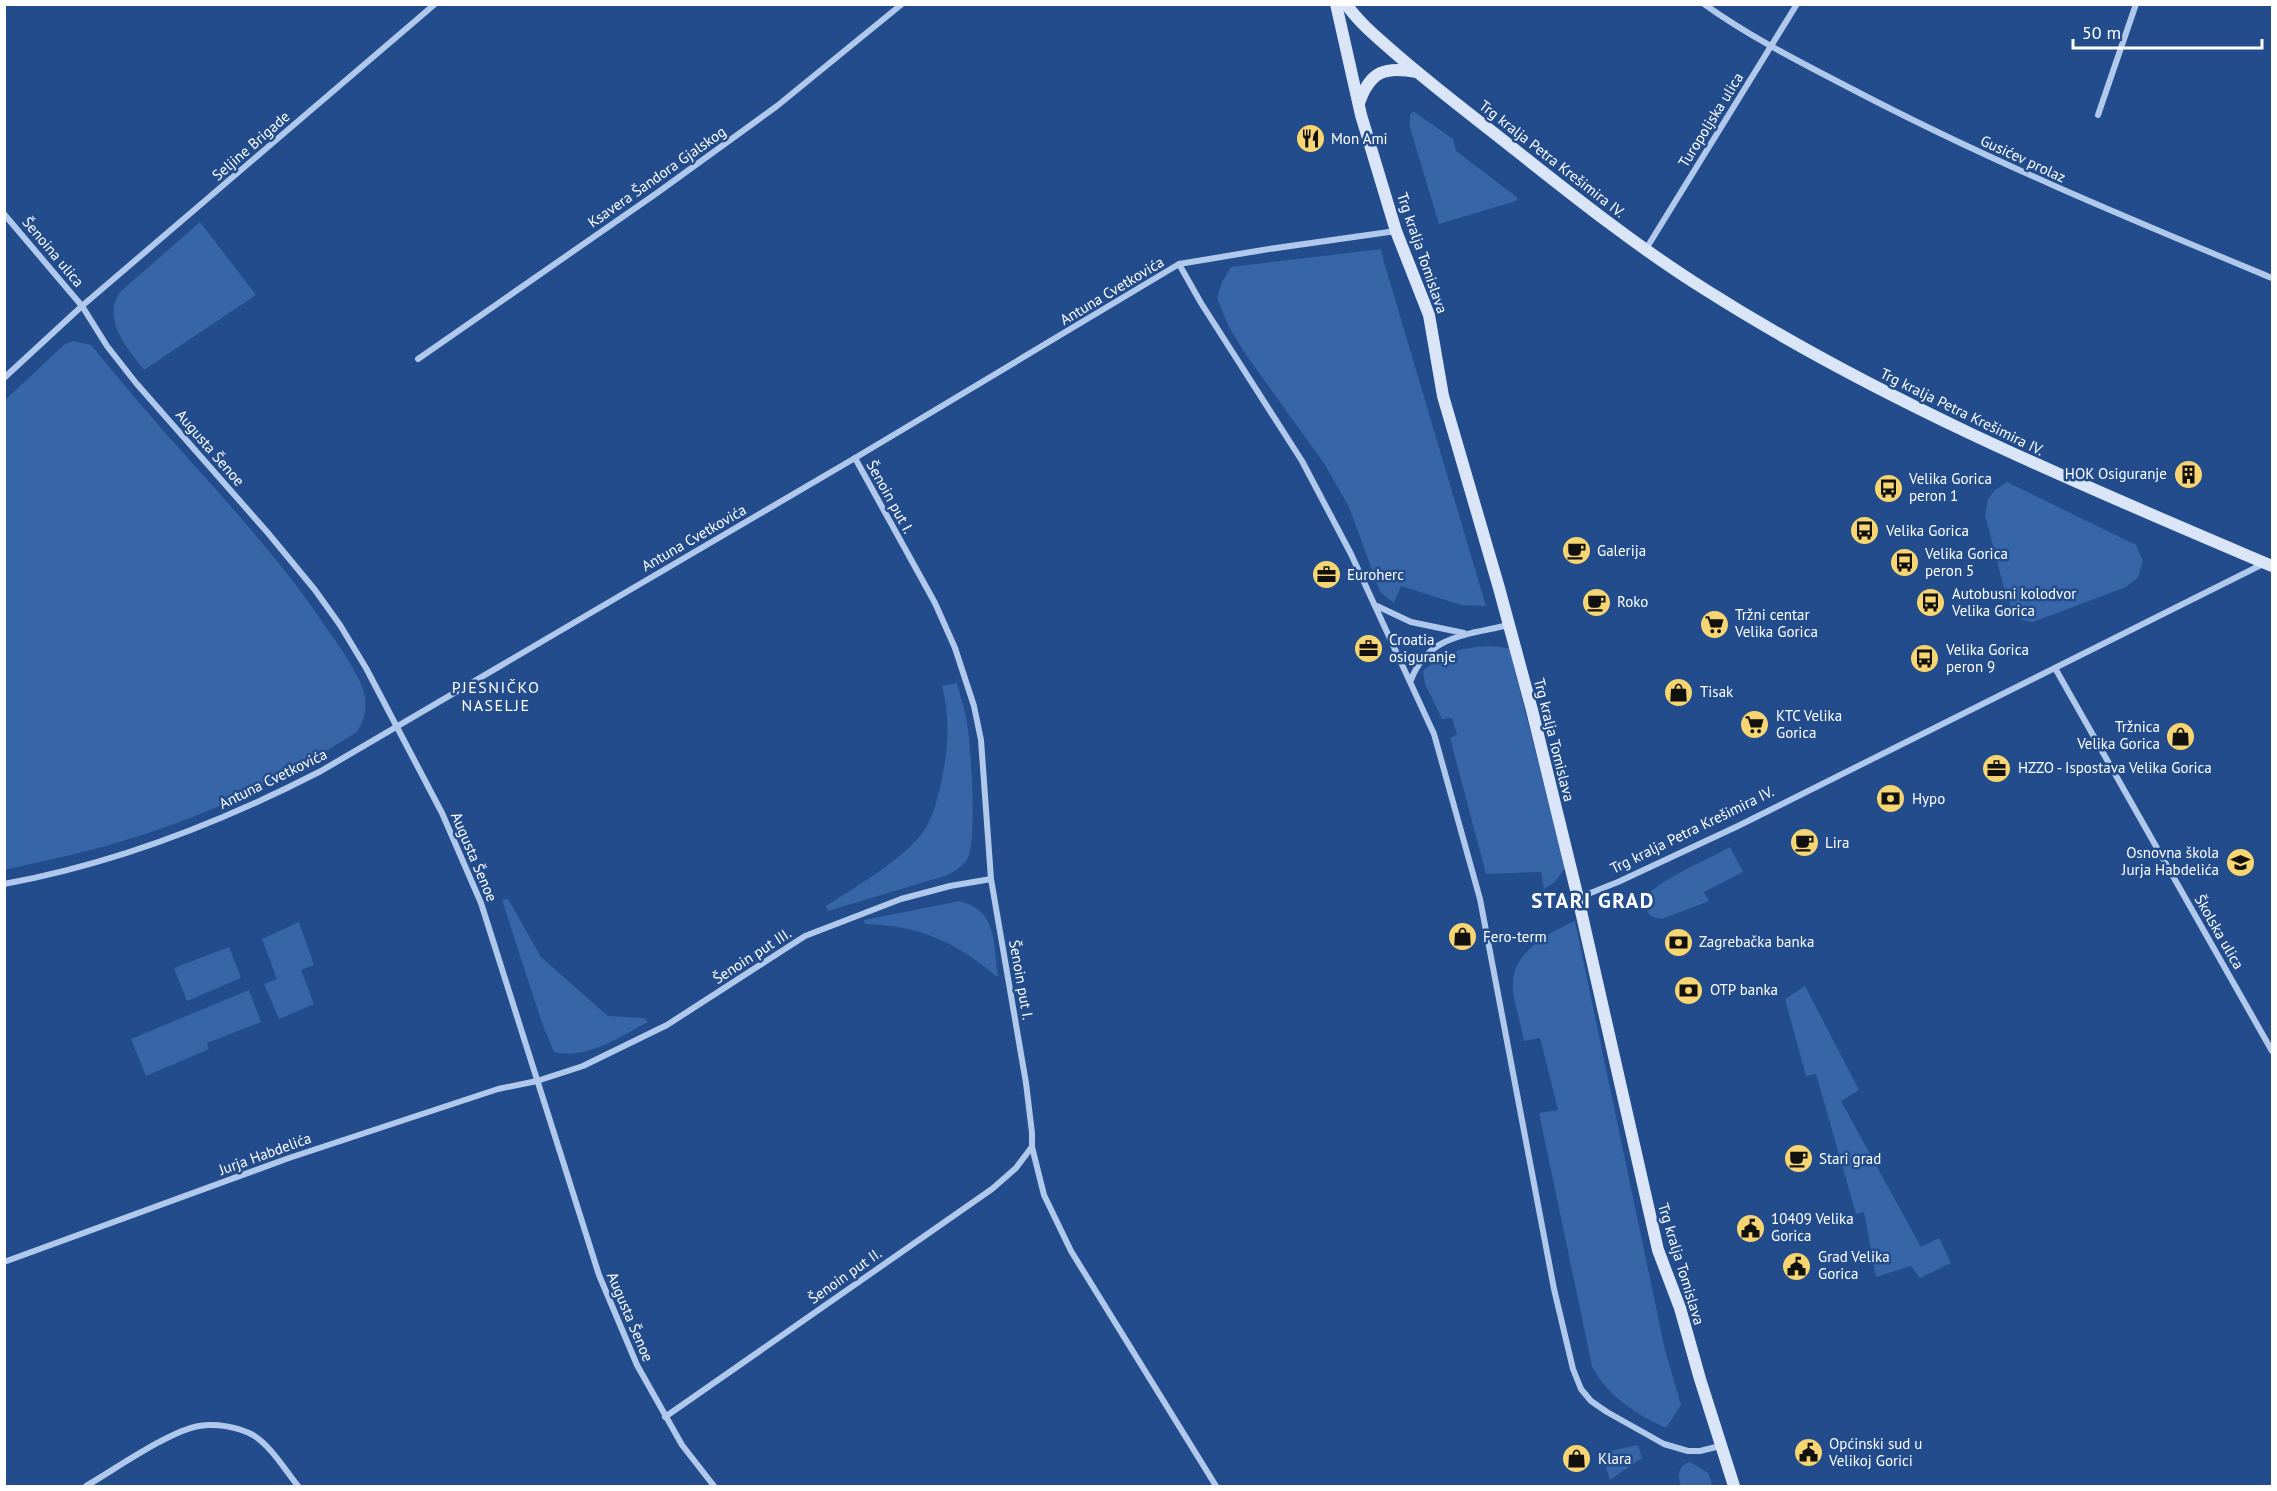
<svg xmlns="http://www.w3.org/2000/svg" width="2277" height="1491" font-family="'PT Sans',sans-serif">
	<style>
		.green { fill: #3665a8 }
		.lines { fill: none; stroke-linecap: round; stroke-linejoin: round }
		.street { stroke: #afc8eb; stroke-width: 6 }
		.secondary { stroke: #dae6f8; stroke-width: 12 }
		.labels { text-anchor: middle; stroke-width: 5; stroke-linejoin: round; paint-order: stroke }
		.street-label { font-size: 15px; fill: #fff; stroke: #224c8b }
		.poi-label { font-size: 15px; fill: #fff; stroke: #224c8b; text-anchor: start }
		.neighbourhood-label { font-size: 16px; letter-spacing: 1.5px; fill: #fff; stroke: #224c8b }
		.district-label { font-size: 21px; font-weight: bold; letter-spacing: 1.5px; fill: #fff; stroke: #224c8b }
	</style>
	<rect width="100%" height="100%" fill="#224c8b"/>
	<!-- green -->
	<g class="green">
		<path d="M1413 111 1453 139 1456 151 1518 198 1516 201 1439 224 1410 128V115Z"/>
		<path d="M200 222 256 295 144 370C128 349 101 319 120 292Z"/>
		<path d="M1381 249 1384 262 1486 606 1461 605 1401 586 1394 603 1380 592 1349 507 1325 465 1244 352 1228 325 1217 298 1222 282 1231 267Z"/>
		<path d="M73 341 91 345C122 382 153 420 186 456 237 513 288 569 330 633 342 650 361 677 365 697 367 710 364 721 357 732 286 777 210 815 129 839 89 852 46 860 5 870V400L65 344Z"/>
		<path d="M2007 482 2136 545 2143 561 2138 577 2126 587 2033 622 2023 620 2013 612 2004 588 1985 515 1988 499 1995 490Z"/>
		<path d="M1490 646 1509 648 1565 868 1555 882 1544 889 1541 872 1486 874 1450 738 1457 735 1452 718 1442 719 1425 684 1423 671C1447 651 1459 648 1490 646Z"/>
		<path d="M957 683C960 696 965 709 967 723 971 746 977 839 968 857 964 866 956 870 948 875L828 911 826 906C855 887 915 853 929 822 937 805 940 787 944 768 949 741 949 713 942 686Z"/>
		<path d="M1730 847 1743 872 1704 892 1709 901 1662 919C1656 918 1650 917 1647 911 1644 905 1644 898 1649 894 1661 879 1711 858 1730 847Z"/>
		<path d="M508 899 541 957 601 1010 608 1016 644 1018 648 1022C619 1037 587 1060 554 1052L542 1023 502 900Z"/>
		<path d="M960 901C998 911 993 943 998 976H996C956 942 918 925 865 924L864 920Z"/>
		<path d="M1575 921 1665 1350 1681 1405 1666 1428C1637 1415 1606 1395 1592 1366L1539 1113 1558 1110 1540 1038 1524 1041C1521 1024 1515 1007 1513 990 1509 953 1547 934 1575 921Z"/>
		<path d="M299 922 314 965 301 970 314 1004 279 1019 264 984 277 979 262 939Z"/>
		<path d="M229 947 241 978 187 1001 174 968Z"/>
		<path d="M1805 986 1859 1090 1841 1101 1921 1247 1939 1238 1951 1263 1920 1278 1911 1266 1876 1277 1864 1212 1856 1214 1816 1074 1806 1076 1785 999Z"/>
		<path d="M249 990 261 1022 207 1043 209 1049 146 1076 131 1039Z"/>
		<path d="M1638 1445 1642 1458 1610 1480 1601 1453Z"/>
		<path d="M1690 1462 1708 1473 1713 1486H1681C1677 1476 1678 1465 1690 1462Z"/>
	</g>
	<g class="lines">
		<!-- street -->
		<g class="street">
			<path d="M1704 4C1750 37 1800 62 1850 88 1987 160 2130 219 2272 278"/>
			<path d="M2098 115 2136 4"/>
			<path d="M4 214 82 306 107 346 136 383 268 533 315 590 340 625 366 668 442 813 481 903 599 1275 637 1365 682 1445 714 1486"/>
			<path d="M1646 249 1797 4"/>
			<path d="M1179 264 1201 303 1302 461 1351 554 1434 734 1480 899 1554 1289 1573 1369 1581 1389 1591 1401 1607 1412 1664 1444 1688 1451H1700L1720 1446"/>
			<path d="M418 359 657 193 777 106 902 4"/>
			<path d="M4 378 82 306 435 4"/>
			<path d="M855 458 935 603 955 648 974 706 981 740 991 879 1026 1083 1032 1133V1147L1044 1195 1071 1251 1216 1486"/>
			<path d="M1377 606 1411 622 1464 633"/>
			<path d="M2055 668 2272 1051"/>
			<path d="M1411 680C1428 635 1467 635 1509 625"/>
			<path d="M4 884C114 864 222 822 321 771L855 458 1179 264 1269 249 1396 231"/>
			<path d="M1578 898 1618 882 1738 826 2265 563"/>
			<path d="M4 1262 289 1158 498 1089 537 1081 583 1066 667 1025 805 936 901 899 950 886 991 879"/>
			<path d="M665 1417 992 1189 1016 1168 1031 1148"/>
			<path d="M86 1486C114 1470 169 1431 199 1426 216 1423 238 1427 253 1435 271 1446 285 1470 298 1486"/>
		</g>
		<!-- secondary -->
		<g class="secondary">
			<path d="M1336 4 1361 115 1396 231 1429 315 1443 396 1499 588 1532 710 1578 898 1658 1250 1680 1308 1700 1379 1734 1486"/>
			<path d="M1346 4C1358 21 1373 34 1388 47 1424 79 1462 108 1499 137 1566 190 1634 245 1706 290 1884 403 2079 484 2272 566"/>
			<path d="M1359 103C1370 71 1385 66 1417 72"/>
		</g>
	</g>
	<!-- icons -->
	<defs>
		<symbol id="restaurant-disc" viewBox="-11 -11 22 22"><circle r="9.5" fill="#f7d571" stroke="#224c8b"/><path d="M-5-6h1v4h1v-4h1v4h1v-4h1v5L-1.5 .5V6h-2V.5L-5-1ZM5-6V6H3V1.5H1.5Q1.5-4 5-6Z" fill="#111"/></symbol>
		<symbol id="building-disc" viewBox="-11 -11 22 22"><circle r="9.5" fill="#f7d571" stroke="#224c8b"/><path d="M-4-6H4V6H1V3H-1V6H-4ZM-2.5-4.3h1.7v1.8h-1.7ZM.8-4.3h1.7v1.8H.8ZM-2.5-1h1.7V.8h-1.7ZM.8-1h1.7V.8H.8Z" fill="#111"/></symbol>
		<symbol id="bus-disc" viewBox="-11 -11 22 22"><circle r="9.5" fill="#f7d571" stroke="#224c8b"/><path d="M-5-6H5V4H4V6H2V4H-2V6H-4V4H-5ZM-3.5-4V0h7V-4ZM-3.5 1.2v1.5H-2V1.2ZM2 1.2v1.5H3.5V1.2Z" fill="#111"/></symbol>
		<symbol id="cafe-disc" viewBox="-11 -11 22 22"><circle r="9.5" fill="#f7d571" stroke="#224c8b"/><path d="M-5.5-4.5H6V0H3Q3 3.5 0 3.5H-2.5Q-5.5 3.5-5.5 0ZM3-3.2v2h1.7v-2ZM-6 4.5H4V6H-6Z" fill="#111"/></symbol>
		<symbol id="office-disc" viewBox="-11 -11 22 22"><circle r="9.5" fill="#f7d571" stroke="#224c8b"/><path d="M-6-3h4V-5.5h4V-3h4V5H-6ZM-1-4.5V-3h2v-1.5ZM-6 0V1H6V0Z" fill="#111"/></symbol>
		<symbol id="supermarket-disc" viewBox="-11 -11 22 22"><circle r="9.5" fill="#f7d571" stroke="#224c8b"/><path d="M-6-5.5h2.5l.6 2H6L4.5 2H-2.5L-4.4-4H-6ZM-1.5 3.2a1.3 1.3 0 1 0 .1 0ZM3 3.2a1.3 1.3 0 1 0 .1 0Z" fill="#111"/></symbol>
		<symbol id="shop-disc" viewBox="-11 -11 22 22"><circle r="9.5" fill="#f7d571" stroke="#224c8b"/><path d="M-5-2.5h2.3a2.7 3.5 0 0 1 5.4 0H5L5.5 6h-11ZM-1.5-2.5h3a1.5 2.3 0 0 0-3 0Z" fill="#111"/></symbol>
		<symbol id="bank-disc" viewBox="-11 -11 22 22"><circle r="9.5" fill="#f7d571" stroke="#224c8b"/><path d="M-6-4H6V4H-6ZM0-2.3a2.3 2.3 0 1 0 0 4.6a2.3 2.3 0 1 0 0-4.6Z" fill="#111"/></symbol>
		<symbol id="school-disc" viewBox="-11 -11 22 22"><circle r="9.5" fill="#f7d571" stroke="#224c8b"/><path d="M0-5L7-2L0 1L-7-2ZM-4 1L0 2.5L4 1V4Q0 6-4 4Z" fill="#111"/></symbol>
		<symbol id="civic-disc" viewBox="-11 -11 22 22"><circle r="9.5" fill="#f7d571" stroke="#224c8b"/><path d="M-.6-6.5H3V-4.5H.6V-3L4-1V1h2V6H-6V1h2V-1L-.6-3ZM-1.2 2.5V6h2.4V2.5Z" fill="#111"/></symbol>
	</defs>
	<g fill-rule="evenodd">
		<use href="#restaurant-disc" x="1294" y="122" width="33" height="33"/>
		<use href="#building-disc" x="2172" y="458" width="33" height="33"/>
		<use href="#bus-disc" x="1872" y="472" width="33" height="33"/>
		<use href="#bus-disc" x="1848" y="514" width="33" height="33"/>
		<use href="#cafe-disc" x="1560" y="534" width="33" height="33"/>
		<use href="#bus-disc" x="1888" y="546" width="33" height="33"/>
		<use href="#office-disc" x="1310" y="558" width="33" height="33"/>
		<use href="#cafe-disc" x="1580" y="586" width="33" height="33"/>
		<use href="#bus-disc" x="1914" y="586" width="33" height="33"/>
		<use href="#supermarket-disc" x="1698" y="608" width="33" height="33"/>
		<use href="#office-disc" x="1352" y="632" width="33" height="33"/>
		<use href="#bus-disc" x="1908" y="642" width="33" height="33"/>
		<use href="#shop-disc" x="1662" y="676" width="33" height="33"/>
		<use href="#supermarket-disc" x="1738" y="708" width="33" height="33"/>
		<use href="#shop-disc" x="2164" y="720" width="33" height="33"/>
		<use href="#office-disc" x="1980" y="752" width="33" height="33"/>
		<use href="#bank-disc" x="1874" y="782" width="33" height="33"/>
		<use href="#cafe-disc" x="1788" y="826" width="33" height="33"/>
		<use href="#school-disc" x="2224" y="846" width="33" height="33"/>
		<use href="#shop-disc" x="1446" y="920" width="33" height="33"/>
		<use href="#bank-disc" x="1662" y="926" width="33" height="33"/>
		<use href="#bank-disc" x="1672" y="974" width="33" height="33"/>
		<use href="#cafe-disc" x="1782" y="1142" width="33" height="33"/>
		<use href="#civic-disc" x="1734" y="1212" width="33" height="33"/>
		<use href="#civic-disc" x="1780" y="1250" width="33" height="33"/>
		<use href="#civic-disc" x="1792" y="1436" width="33" height="33"/>
		<use href="#shop-disc" x="1560" y="1442" width="33" height="33"/>
	</g>
	<g class="labels">
		<!-- street labels -->
		<g class="street-label">
			<text transform="translate(1711 120) rotate(-58)" y="5">Turopoljska ulica</text>
			<text transform="translate(251 146) rotate(-41)" y="5">Seljine Brigade</text>
			<text transform="translate(1552 159) rotate(38)" y="5">Trg kralja Petra Krešimira IV.</text>
			<text transform="translate(2023 159) rotate(25)" y="5">Gusićev prolaz</text>
			<text transform="translate(657 177) rotate(-35)" y="5">Ksavera Šandora Gjalskog</text>
			<text transform="translate(53 252) rotate(50)" y="5">Šenoina ulica</text>
			<text transform="translate(1422 253) rotate(71)" y="5">Trg kralja Tomislava</text>
			<text transform="translate(1112 291) rotate(-31)" y="5">Antuna Cvetkovića</text>
			<text transform="translate(1962 412) rotate(26)" y="5">Trg kralja Petra Krešimira IV.</text>
			<text transform="translate(210 448) rotate(49)" y="5">Augusta Šenoe</text>
			<text transform="translate(890 497) rotate(61)" y="5">Šenoin put I.</text>
			<text transform="translate(694 538) rotate(-30)" y="5">Antuna Cvetkovića</text>
			<text transform="translate(1554 740) rotate(76)" y="5">Trg kralja Tomislava</text>
			<text transform="translate(273 779) rotate(-26)" y="5">Antuna Cvetkovića</text>
			<text transform="translate(1692 830) rotate(-26)" y="5">Trg kralja Petra Krešimira IV.</text>
			<text transform="translate(474 857) rotate(67)" y="5">Augusta Šenoe</text>
			<text transform="translate(2219 932) rotate(60)" y="5">Školska ulica</text>
			<text transform="translate(752 956) rotate(-33)" y="5">Šenoin put III.</text>
			<text transform="translate(1021 980) rotate(80)" y="5">Šenoin put I.</text>
			<text transform="translate(265 1154) rotate(-20)" y="5">Jurja Habdelića</text>
			<text transform="translate(1681 1264) rotate(73)" y="5">Trg kralja Tomislava</text>
			<text transform="translate(845 1276) rotate(-35)" y="5">Šenoin put II.</text>
			<text transform="translate(630 1317) rotate(67)" y="5">Augusta Šenoe</text>
		</g>
		<!-- poi labels -->
		<g class="poi-label">
			<text x="1331" y="144">Mon Ami</text>
			<text x="2167" y="479" text-anchor="end">HOK Osiguranje</text>
			<text x="1909" y="484">Velika Gorica<tspan x="1909" dy="17">peron 1</tspan></text>
			<text x="1886" y="536">Velika Gorica</text>
			<text x="1597" y="556">Galerija</text>
			<text x="1925" y="559">Velika Gorica<tspan x="1925" dy="17">peron 5</tspan></text>
			<text x="1347" y="580">Euroherc</text>
			<text x="1952" y="599">Autobusni kolodvor<tspan x="1952" dy="17">Velika Gorica</tspan></text>
			<text x="1617" y="607">Roko</text>
			<text x="1735" y="620">Tržni centar<tspan x="1735" dy="17">Velika Gorica</tspan></text>
			<text x="1389" y="645">Croatia<tspan x="1389" dy="17">osiguranje</tspan></text>
			<text x="1946" y="655">Velika Gorica<tspan x="1946" dy="17">peron 9</tspan></text>
			<text x="1700" y="697">Tisak</text>
			<text x="1776" y="721">KTC Velika<tspan x="1776" dy="17">Gorica</tspan></text>
			<text x="2160" y="732" text-anchor="end">Tržnica<tspan x="2160" dy="17">Velika Gorica</tspan></text>
			<text x="2018" y="773">HZZO - Ispostava Velika Gorica</text>
			<text x="1912" y="804">Hypo</text>
			<text x="1825" y="848">Lira</text>
			<text x="2219" y="858" text-anchor="end">Osnovna škola<tspan x="2219" dy="17">Jurja Habdelića</tspan></text>
			<text x="1483" y="942">Fero-term</text>
			<text x="1699" y="947">Zagrebačka banka</text>
			<text x="1710" y="995">OTP banka</text>
			<text x="1819" y="1164">Stari grad</text>
			<text x="1771" y="1224">10409 Velika<tspan x="1771" dy="17">Gorica</tspan></text>
			<text x="1818" y="1262">Grad Velika<tspan x="1818" dy="17">Gorica</tspan></text>
			<text x="1829" y="1449">Općinski sud u<tspan x="1829" dy="17">Velikoj Gorici</tspan></text>
			<text x="1598" y="1464">Klara</text>
		</g>
		<!-- neighbourhood labels -->
		<g class="neighbourhood-label">
			<text x="496" y="693">PJESNIČKO<tspan x="496" dy="18">NASELJE</tspan></text>
		</g>
		<!-- district labels -->
		<g class="district-label">
			<text x="1593" y="908">STARI GRAD</text>
		</g>
	</g>
	<!-- border -->
	<rect width="2277" height="1491" fill="none" stroke="#ffffff" stroke-width="12"/>
	<!-- scale -->
	<path d="M2073 39v9h189v-9" fill="none" stroke="#ffffff" stroke-width="3"/>
	<text x="2082" y="39" font-size="18" fill="#ffffff" stroke="#224c8b" stroke-width="4.5" paint-order="stroke">50 m</text>
</svg>
